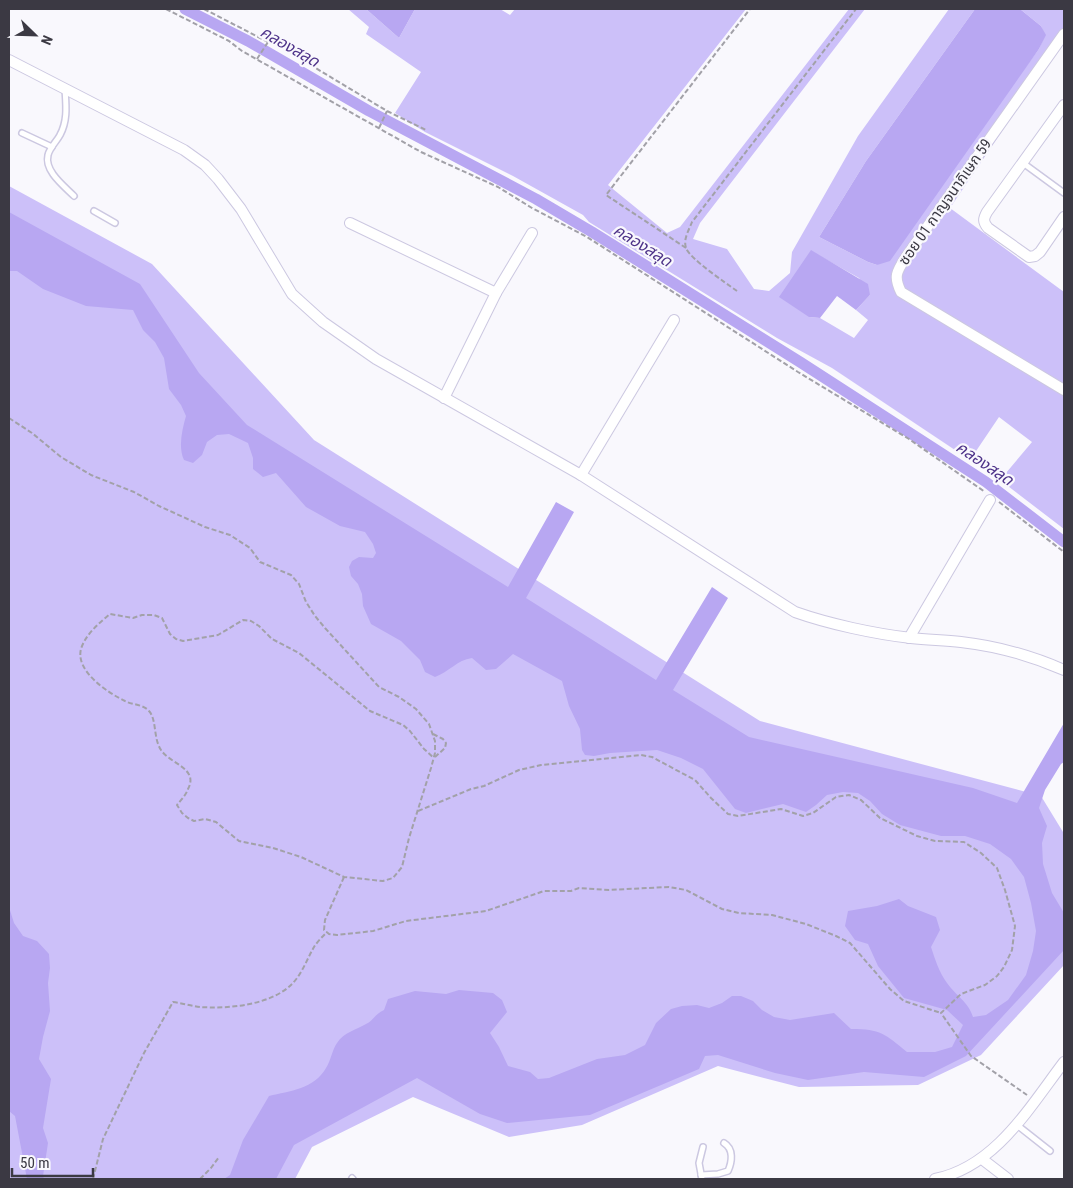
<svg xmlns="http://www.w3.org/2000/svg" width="1073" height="1188" font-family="'Roboto Condensed','Noto Sans Thai',sans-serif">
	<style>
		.green { fill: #ccc0f9; fill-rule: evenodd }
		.water { fill: #b8a7f2 }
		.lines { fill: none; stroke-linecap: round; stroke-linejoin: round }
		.canal { stroke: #b8a7f2; stroke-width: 11 }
		.lane-casing { stroke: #ccc8e1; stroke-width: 8 }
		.street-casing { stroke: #ccc8e1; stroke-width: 12 }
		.path { stroke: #a2a1a8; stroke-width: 2; stroke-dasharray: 5 2.5; stroke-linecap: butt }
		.lane { stroke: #fff; stroke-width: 5 }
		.street { stroke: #fff; stroke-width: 10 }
		.labels { text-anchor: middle; stroke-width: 4.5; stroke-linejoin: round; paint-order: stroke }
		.street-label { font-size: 15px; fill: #3b3943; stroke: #f9f8fd }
		.water-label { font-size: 16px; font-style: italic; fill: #4e3389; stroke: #f9f8fd }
	</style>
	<rect width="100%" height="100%" fill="#f9f8fd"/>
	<!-- green -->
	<g class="green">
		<path d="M348 9H366L399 38 415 9H500L510 15 515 9H746L608 185 667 233 680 227 849 9H865L700 223 693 239 727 249 754 289 769 291 790 273 792 252 858 136 949 9H975L866 161 819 237 868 262 877 265 1039 49 1045 35 1041 26 1020 9H1064V30L1048 63 950 208 1064 292V529L1000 480 1032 442 999 417 970 460 832 368 777 338 589 222 583 215 513 176 425 132 395 113 421 72 366 34 369 27ZM811 251 859 278 870 295 856 310 868 320 854 338 820 318 809 317 805 260Z"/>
		<path d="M9 186 152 264 314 440 760 721 1041 796 1063 832 1064 837V965L981 1055 918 1085 799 1087 718 1066 582 1125 509 1137 413 1097 312 1147 295 1179H9Z"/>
	</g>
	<!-- water -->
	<g class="water">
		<path d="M366 9H415L399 38Z"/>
		<path d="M975 9H1020L1041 26 1046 35 1039 49 890 261 877 265 868 262 819 237 866 161Z"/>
		<path d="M9 212 140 284 199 373 247 425 508 587 556 502 574 512 526 598 656 680 712 587 728 598 673 690 749 737 973 788 1017 803 1064 723V762L1061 764 1045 790 1039 808 1047 826 1042 843 1043 864 1052 893 1064 913V950L966 1056 924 1077 864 1072 808 1080 775 1073 718 1055 705 1056 699 1069 590 1115 507 1123 480 1114 417 1078 294 1145 276 1179H224L230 1175 243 1140 269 1096C290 1091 314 1089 326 1068 331 1060 332 1050 337 1043 344 1032 356 1030 366 1024 373 1021 375 1014 384 1010L388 999 415 991 446 994 459 990 493 993 502 1000 507 1012 490 1033 499 1047 508 1066 530 1072 538 1079 549 1078 597 1059 625 1055 645 1045 656 1023 671 1009 682 1006 697 1005 709 1008 722 1003 732 996H741L753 1001 762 1010 774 1017 790 1020 834 1013 851 1029C881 1029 885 1034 907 1052H935L952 1047 963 1025 947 1010 904 998 878 966 868 944 855 940 845 926 848 911 877 906 899 899 908 906 936 917 940 930 931 947C935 959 939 972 947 983 956 996 968 1001 973 1017L986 1015 1008 1000 1026 975 1033 951 1036 931 1031 903 1024 877 1011 859 990 844 965 836H941L900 825 882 814 870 801 858 793 843 792 827 795 816 805 806 812 783 804 746 813 735 809 703 769 681 758 657 750 610 753 594 756 585 755 582 750 580 729 569 706 562 681 513 654 496 669 486 670 472 658C457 660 449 672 435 677L425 672 420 660 401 641 371 624 363 606 362 594 358 584 351 576 349 567 352 561 359 557 373 558 376 553 373 544 365 532 340 526 306 507 276 473 263 477 253 469V458L248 443 229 434 217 435 207 442 202 455 193 463 184 460C178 447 182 430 186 416L181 405 169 389 164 358 155 342 143 330 133 310 86 306 43 289 17 271H9Z"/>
		<path d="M811 250 868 284 870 295 856 310 837 296 820 318 809 317 779 297Z"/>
		<path d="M9 907 14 923 23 936 37 941 49 954 50 968 48 983 50 1011 43 1037 39 1059 51 1079 43 1128 48 1143 43 1176 44 1179H27L15 1116 9 1111Z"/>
	</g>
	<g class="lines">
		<!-- canal -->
		<path class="canal" d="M185 9 248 41 369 111 536 199 592 232 800 362 986 482 1064 542"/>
		<defs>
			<g id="lane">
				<path d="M65 89C66 105 68 120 60 135 57 141 50 147 48 155 44 171 64 186 74 196"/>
				<path d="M22 133 52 147"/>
				<path d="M1023 163 1064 193"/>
				<path d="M94 211 115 223"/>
				<path d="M1017 1125 1050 1151"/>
				<path d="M701 1175 718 1174 728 1171C732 1162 734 1149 724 1143"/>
				<path d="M352 1178 353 1179"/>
				<path d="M702 1179 699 1163 703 1147"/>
			</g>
			<g id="street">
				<path d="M1064 34 906 257C897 271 893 276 901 292L1064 390"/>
				<path d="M9 60 184 150 205 165 218 179 241 209 292 294 323 322 376 359 581 475 795 612C829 624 875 634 911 638 928 640 944 640 961 642 996 646 1032 656 1064 670"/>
				<path d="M1064 105 987 212C983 219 983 222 988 228L1029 257 1035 256 1040 252 1064 217"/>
				<path d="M350 223 496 293 444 398"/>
				<path d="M496 293 532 233"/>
				<path d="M581 475 674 320"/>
				<path d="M909 638 990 500"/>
				<path d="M982 1159 1008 1179"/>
				<path d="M935 1179C995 1167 1029 1108 1064 1062"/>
			</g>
		</defs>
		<!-- lane casing -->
		<use href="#lane" class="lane-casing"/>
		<!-- street casing -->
		<use href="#street" class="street-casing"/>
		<!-- path -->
		<g class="path">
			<path d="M166 9 229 41 242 51 421 152 498 187 532 208 587 237 798 372 909 439 985 492"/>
			<path d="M204 9 268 42 274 43 387 111 426 130"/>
			<path d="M257 59 268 42"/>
			<path d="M379 128 387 111"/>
			<path d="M686 248 606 195 750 9"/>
			<path d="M737 291C726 283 690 259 686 248 683 239 689 230 692 222L856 9"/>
			<path d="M9 418 32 433 61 457 91 475 134 492 159 506 205 527 230 535 250 548 260 562 291 575 299 584 306 602 315 616 325 628 379 687 399 697 416 709 429 724 435 741V753L431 768 409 838 402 867 393 878 383 881 344 877 301 857 273 848 239 841 216 822 205 819 194 821 188 818 182 813 177 805C181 800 186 795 188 789 199 768 170 764 161 750 153 738 157 720 149 711 143 704 132 705 125 701 108 693 75 671 81 649 85 635 99 623 110 614L133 618 142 615H154L162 618 170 634 176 639 183 641 218 635 243 620 251 621 259 626 272 639 299 653 370 711 403 725 410 731 424 749 434 758"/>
			<path d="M999 502 1064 552"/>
			<path d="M433 734 443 739 446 743 445 748 435 757"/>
			<path d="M418 811 471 789 484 786 519 770 541 765 641 755 652 757 695 780 711 798 728 814 738 816 781 809 803 816 813 813 836 797 849 795 861 800 880 818 917 836 935 841 964 842 981 853 997 868 1005 890 1015 926 1012 950 1004 967 997 976 985 985 961 994 941 1013 971 1056 1027 1095"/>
			<path d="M344 877 325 920 324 930 329 934 337 935 373 931 406 921 486 911 544 891H571L579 888 609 890 669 887 686 890 722 909 739 913 772 915 806 924 836 936 850 943 890 989 904 1001 941 1013"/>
			<path d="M93 1179 103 1139 144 1053 173 1002C182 1003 191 1006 200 1007 229 1009 271 1005 292 984 302 974 307 959 314 947 317 942 322 937 327 932"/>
			<path d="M200 1179 211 1168 219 1157"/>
		</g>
		<!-- lane -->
		<use href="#lane" class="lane"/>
		<!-- street -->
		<use href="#street" class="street"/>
	</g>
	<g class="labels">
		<!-- street labels -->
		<g class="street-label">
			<text transform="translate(945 202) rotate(-55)" y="5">ซอย 01 กาญจนาภิเษก 59</text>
		</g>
		<!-- water labels -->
		<g class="water-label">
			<text transform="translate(290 46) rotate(30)" y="6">คลองสลุด</text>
			<text transform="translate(643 245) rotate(32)" y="6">คลองสลุด</text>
			<text transform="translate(985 463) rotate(34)" y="6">คลองสลุด</text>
		</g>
	</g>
	<!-- border -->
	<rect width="1073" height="1188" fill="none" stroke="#3b3943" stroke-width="20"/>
	<!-- north arrow -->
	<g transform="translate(35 35) rotate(113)" stroke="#f9f8fd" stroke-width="4" paint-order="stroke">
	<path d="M0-4L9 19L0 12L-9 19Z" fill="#3b3943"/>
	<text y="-8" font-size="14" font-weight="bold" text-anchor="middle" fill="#3b3943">N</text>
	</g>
	<!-- scale -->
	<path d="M12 1168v8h81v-8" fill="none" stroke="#3b3943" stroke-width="2.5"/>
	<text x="20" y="1168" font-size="15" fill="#3b3943" stroke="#f9f8fd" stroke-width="4" paint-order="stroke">50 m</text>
</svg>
